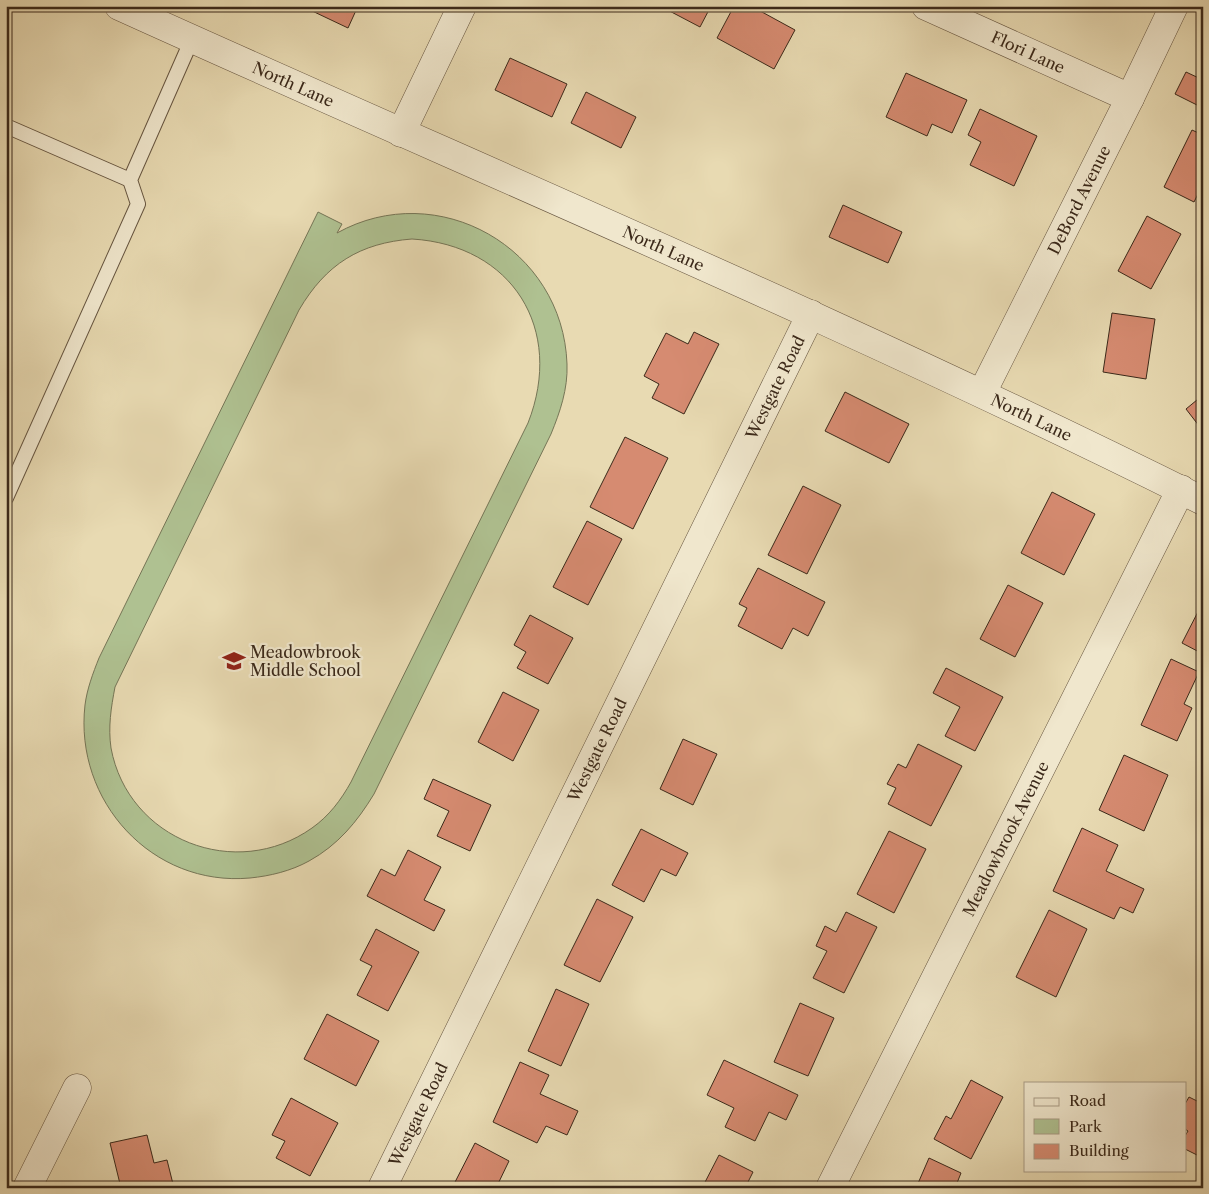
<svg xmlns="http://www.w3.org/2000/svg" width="1209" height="1194" font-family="'Libre Caslon Text',serif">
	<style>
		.green { fill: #afc191; stroke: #757556; fill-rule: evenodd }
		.building { fill: #d68b71; stroke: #3b291a }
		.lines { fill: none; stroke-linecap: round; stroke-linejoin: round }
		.service-casing { stroke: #665540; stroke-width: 16 }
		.minor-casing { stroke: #665540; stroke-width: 29 }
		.tertiary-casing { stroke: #665540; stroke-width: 29 }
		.service { stroke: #f0e7cd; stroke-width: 14 }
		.minor { stroke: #f0e7cd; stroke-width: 28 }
		.tertiary { stroke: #f0e7cd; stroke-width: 28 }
		.labels { text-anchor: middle; stroke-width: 4.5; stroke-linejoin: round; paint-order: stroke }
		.street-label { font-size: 16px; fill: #3b291a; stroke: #f0e7cd }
		.poi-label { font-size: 16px; fill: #3b291a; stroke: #f0e7cd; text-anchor: start }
	</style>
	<rect width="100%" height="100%" fill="#e8dab2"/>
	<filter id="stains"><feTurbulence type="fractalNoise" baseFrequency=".004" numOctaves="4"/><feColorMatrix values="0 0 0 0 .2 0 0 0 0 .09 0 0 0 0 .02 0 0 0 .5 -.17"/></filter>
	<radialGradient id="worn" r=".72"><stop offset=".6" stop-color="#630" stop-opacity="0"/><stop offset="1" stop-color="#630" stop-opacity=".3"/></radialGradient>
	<!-- green -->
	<path class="green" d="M318 212 342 224 337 233C438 177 563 248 567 364 568 389 560 412 551 434L374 794C357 822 338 845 309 861 291 871 270 876 250 878 152 887 74 801 85 705 87 689 93 673 99 658ZM412 239C512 245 565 329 528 423L351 782C341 800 329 816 312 828 236 882 128 840 111 748 108 727 111 708 115 687L299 310C326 264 360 243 412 239Z"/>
	<!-- building -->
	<g class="building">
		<path d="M309 6H358L348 28 308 9Z"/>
		<path d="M660 6H711L700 27Z"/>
		<path d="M734 6H751L795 30 774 69 717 38Z"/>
		<path d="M510 58 567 84 552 117 495 90Z"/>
		<path d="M1186 72 1203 80V108L1175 94Z"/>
		<path d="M906 73 967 100 952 133 932 124 927 136 886 117Z"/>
		<path d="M586 92 636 117 621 148 571 123Z"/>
		<path d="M980 109 1037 136 1014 186 970 165 981 142 968 135Z"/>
		<path d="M1192 130 1203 135V184L1194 202 1164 187Z"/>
		<path d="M843 205 902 232 888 263 829 237Z"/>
		<path d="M1147 216 1181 234 1151 289 1118 271Z"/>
		<path d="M1112 313 1155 319 1146 379 1103 372Z"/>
		<path d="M694 332 719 344 684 414 652 398 659 384 644 376 666 333 688 344Z"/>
		<path d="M845 392 909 424 889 463 825 431Z"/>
		<path d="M1203 395V431L1186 409Z"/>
		<path d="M625 437 668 458 633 529 590 507Z"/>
		<path d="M803 486 841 505 807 574 768 555Z"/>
		<path d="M1052 492 1095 514 1064 575 1021 553Z"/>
		<path d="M587 521 622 539 588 605 553 587Z"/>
		<path d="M758 568 825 602 808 636 793 628 782 649 738 626 747 608 739 604Z"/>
		<path d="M1008 585 1043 603 1015 657 980 639Z"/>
		<path d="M1203 602V654L1182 643Z"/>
		<path d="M530 615 573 638 548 684 517 668 526 652 514 645Z"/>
		<path d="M1171 659 1199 672 1184 704 1192 708 1177 741 1141 725Z"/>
		<path d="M946 668 1003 697 975 751 945 736 960 707 933 693Z"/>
		<path d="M503 692 539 710 513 761 478 742Z"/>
		<path d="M683 739 717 754 693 805 660 789Z"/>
		<path d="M918 744 962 766 931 826 888 804 896 788 887 784 898 764 906 768Z"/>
		<path d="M1124 755 1168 775 1144 831 1099 810Z"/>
		<path d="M433 779 491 805 470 851 437 836 449 811 424 799Z"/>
		<path d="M1082 828 1118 845 1106 871 1144 889 1133 913 1120 907 1114 919 1053 891Z"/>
		<path d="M641 829 688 853 676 876 661 869 644 902 612 885Z"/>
		<path d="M889 831 926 849 894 913 857 894Z"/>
		<path d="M408 850 441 867 424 900 445 910 434 931 367 896 381 869 395 876Z"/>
		<path d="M597 899 633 917 600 982 564 965Z"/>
		<path d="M1049 910 1087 929 1056 997 1016 977Z"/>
		<path d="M846 912 877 927 844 993 813 978 827 951 816 946 825 926 836 932Z"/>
		<path d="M376 929 419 952 388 1011 357 995 372 966 360 960Z"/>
		<path d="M556 989 589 1004 561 1066 528 1051Z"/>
		<path d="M800 1003 834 1018 808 1076 774 1062Z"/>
		<path d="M327 1014 379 1041 356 1086 304 1059Z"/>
		<path d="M724 1060 798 1095 786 1120 769 1112 755 1141 725 1127 734 1108 707 1095Z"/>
		<path d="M520 1062 549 1075 540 1094 578 1111 567 1135 546 1126 537 1143 493 1122Z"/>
		<path d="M971 1080 1003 1097 971 1159 934 1139 946 1116 951 1119Z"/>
		<path d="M1189 1097 1203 1104V1158L1185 1149V1136L1188 1131 1185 1129V1104Z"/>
		<path d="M291 1098 338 1123 310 1176 276 1158 285 1141 272 1135Z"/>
		<path d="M147 1135 154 1163 167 1160 174 1188H121L110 1143Z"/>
		<path d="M475 1143 509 1161 496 1188H452Z"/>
		<path d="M719 1155 753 1172 745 1188H702Z"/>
		<path d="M929 1158 961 1173 955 1188H916Z"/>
	</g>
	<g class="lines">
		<defs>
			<g id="service">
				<path d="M6 126 130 180"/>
				<path d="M6 498 138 204 130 180 192 39"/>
			</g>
			<g id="minor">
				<path id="s1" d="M926 6 1130 98"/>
				<path d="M401 133 462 6"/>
				<path id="s2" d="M982 393 1130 98 1174 6"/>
				<path d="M27 1188 77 1088"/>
				<path id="s3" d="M382 1188 811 314"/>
				<path id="s4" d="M830 1188 1181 489"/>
			</g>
			<g id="tertiary">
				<path id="s5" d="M119 6C481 170 847 323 1203 501"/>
			</g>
		</defs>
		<!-- service casing -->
		<use href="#service" class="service-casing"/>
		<!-- minor casing -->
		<use href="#minor" class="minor-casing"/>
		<!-- tertiary casing -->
		<use href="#tertiary" class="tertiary-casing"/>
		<!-- service -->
		<use href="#service" class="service"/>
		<!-- minor -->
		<use href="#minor" class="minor"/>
		<!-- tertiary -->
		<use href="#tertiary" class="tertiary"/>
	</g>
	<!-- icons -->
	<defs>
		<symbol id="school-bare" viewBox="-9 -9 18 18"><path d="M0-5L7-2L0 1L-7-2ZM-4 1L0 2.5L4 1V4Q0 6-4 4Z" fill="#8f2418" stroke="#f0e7cd" stroke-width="2.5" paint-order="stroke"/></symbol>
	</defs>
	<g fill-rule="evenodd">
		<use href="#school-bare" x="218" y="645" width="32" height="32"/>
	</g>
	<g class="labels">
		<!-- street labels -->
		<g class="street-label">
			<text dy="6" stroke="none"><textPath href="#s1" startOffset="112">Flori Lane</textPath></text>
			<text dy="6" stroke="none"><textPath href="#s5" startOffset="191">North Lane</textPath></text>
			<text dy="6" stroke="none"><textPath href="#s2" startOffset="216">DeBord Avenue</textPath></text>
			<text dy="6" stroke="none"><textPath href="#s5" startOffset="596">North Lane</textPath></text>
			<text dy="6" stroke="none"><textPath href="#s3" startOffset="892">Westgate Road</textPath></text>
			<text dy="6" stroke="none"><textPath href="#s5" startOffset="1001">North Lane</textPath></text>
			<text dy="6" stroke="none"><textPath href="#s3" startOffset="488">Westgate Road</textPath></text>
			<text dy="6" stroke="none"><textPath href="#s4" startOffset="391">Meadowbrook Avenue</textPath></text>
			<text dy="6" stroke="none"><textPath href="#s3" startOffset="82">Westgate Road</textPath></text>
		</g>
		<!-- poi labels -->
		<g class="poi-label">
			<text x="250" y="658">Meadowbrook<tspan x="250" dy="18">Middle School</tspan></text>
		</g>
	</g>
	<!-- margin -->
	<rect width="1209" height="1194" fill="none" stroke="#e8dab2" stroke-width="25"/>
	<rect x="8" y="8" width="1194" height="1179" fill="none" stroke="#3b291a" stroke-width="2.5"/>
	<rect x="12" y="12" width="1184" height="1169" fill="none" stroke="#3b291a"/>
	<!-- legend -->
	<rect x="1024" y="1082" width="162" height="90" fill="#f0e7cd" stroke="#a89b85"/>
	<rect x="1034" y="1098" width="25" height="8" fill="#f0e7cd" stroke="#a89b85"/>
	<text x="1069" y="1106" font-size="15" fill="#3b291a">Road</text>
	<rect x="1034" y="1119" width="25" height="15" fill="#afc191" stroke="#a89b85"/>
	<text x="1069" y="1132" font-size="15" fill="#3b291a">Park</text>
	<rect x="1034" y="1144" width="25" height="15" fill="#d68b71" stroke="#a89b85"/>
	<text x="1069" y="1156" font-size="15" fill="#3b291a">Building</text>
	<rect width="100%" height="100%" filter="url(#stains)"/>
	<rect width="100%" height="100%" fill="url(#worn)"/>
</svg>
